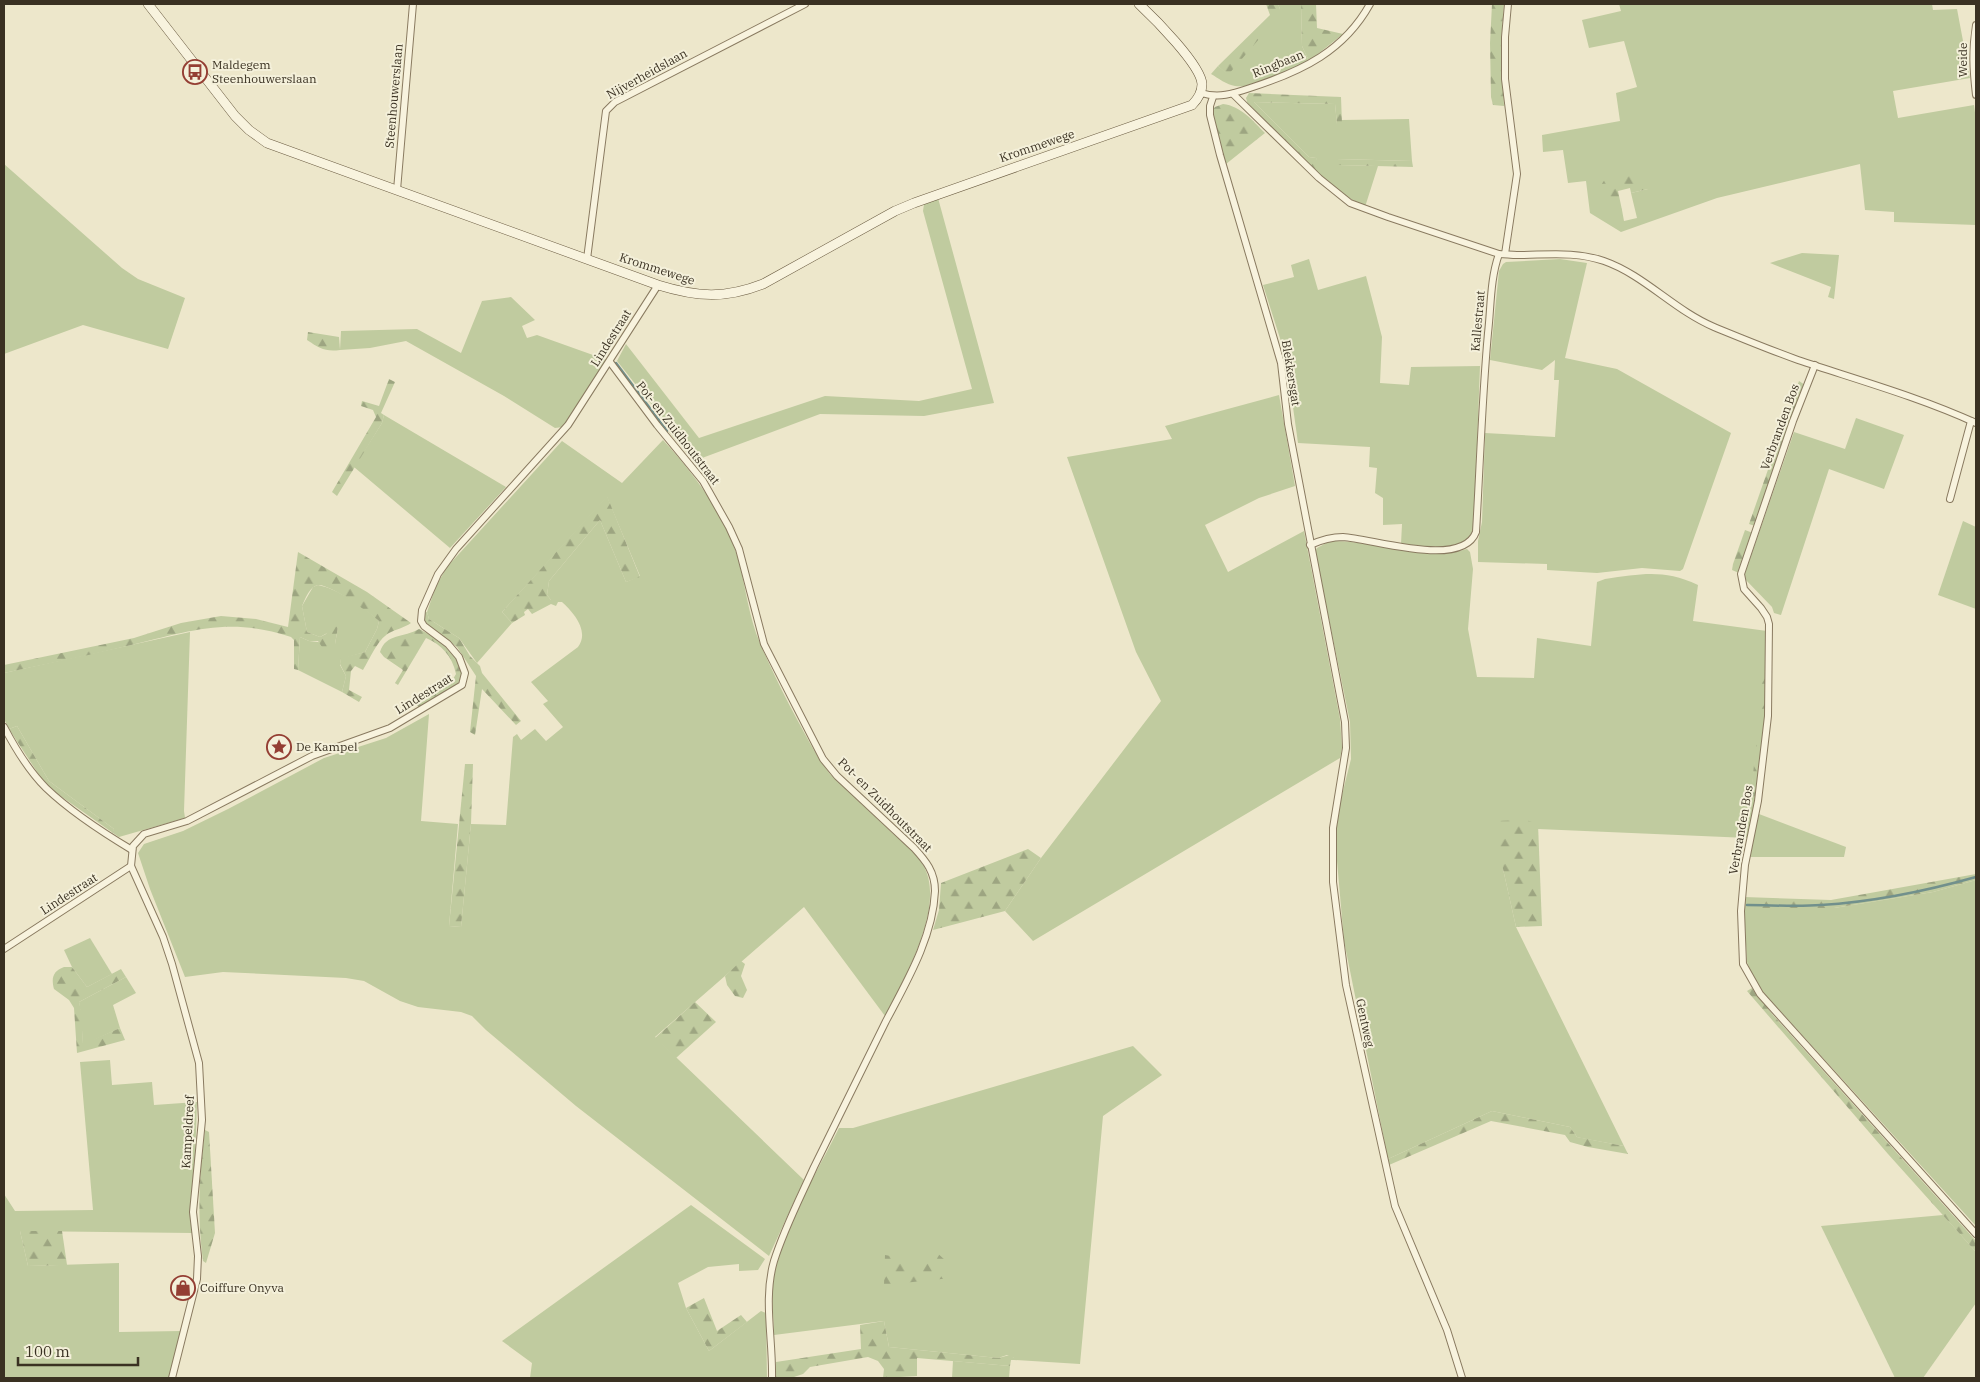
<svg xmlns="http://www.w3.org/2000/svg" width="1980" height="1382" font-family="'IBM Plex Serif',serif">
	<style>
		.green { fill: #c0cb9f; fill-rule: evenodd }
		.forest { fill: url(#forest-firs) }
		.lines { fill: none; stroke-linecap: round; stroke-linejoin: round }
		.stream { stroke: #71908c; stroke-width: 2.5 }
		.street-casing { stroke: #897a60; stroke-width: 8 }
		.secondary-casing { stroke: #6b5c42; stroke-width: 10 }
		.street { stroke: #f8f3de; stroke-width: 6 }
		.secondary { stroke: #f8f3de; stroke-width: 9 }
		.labels { text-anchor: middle; stroke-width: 4; stroke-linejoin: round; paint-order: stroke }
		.street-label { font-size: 12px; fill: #3a3122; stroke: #f4f0da }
		.poi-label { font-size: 12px; fill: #3a3122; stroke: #f4f0da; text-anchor: start }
	</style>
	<defs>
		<pattern id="forest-firs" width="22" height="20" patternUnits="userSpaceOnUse" patternTransform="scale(1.25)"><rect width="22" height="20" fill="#c0cb9f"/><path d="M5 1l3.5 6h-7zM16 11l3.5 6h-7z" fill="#9da581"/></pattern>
	</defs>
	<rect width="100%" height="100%" fill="#ede7cb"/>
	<!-- green -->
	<g class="green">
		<path d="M1278 4H1301L1302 46 1309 61C1292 70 1255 89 1235 86 1227 85 1218 78 1211 74L1218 66 1228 74 1280 9Z"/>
		<path d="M1619 4H1932L1933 10 1957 9 1970 78 1893 91 1898 118 1974 105 1976 120V225L1894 222V212L1865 210 1860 164 1717 198 1621 232 1590 213 1586 181 1568 183 1563 150 1543 152 1542 135 1620 121 1616 93 1637 87 1624 41 1589 48 1582 20 1621 11ZM1606 178 1648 189 1631 193 1637 218 1624 221 1622 210Z"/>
		<path d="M1254 102 1335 104 1337 124 1342 120 1409 119 1412 161 1338 159V165L1378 166 1365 207 1339 192 1321 176 1316 158 1309 157Z"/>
		<path d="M4 164 122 268 138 279 185 298 168 349 83 325 4 354Z"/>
		<path d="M938 198 994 403 924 416 820 414 694 461 669 432 671 429 617 361 626 344 699 438 825 396 919 401 972 389 923 211 924 204Z"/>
		<path d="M1802 253 1839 255 1834 299 1828 297 1831 287 1770 263Z"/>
		<path d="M1309 259 1318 290 1366 276 1382 337 1380 383 1409 385 1411 367 1480 366 1474 524C1471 556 1423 547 1401 544L1402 524 1383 525V498L1375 493 1377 468 1369 467 1370 447 1298 443 1286 357 1263 285 1294 277 1291 265Z"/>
		<path d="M1560 259 1587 263 1565 358 1617 369 1731 433 1683 569 1680 571 1642 568 1597 573 1547 570V564L1478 562V541L1482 522 1485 433 1555 437 1559 380H1554L1555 360 1542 370 1490 360 1499 271 1503 264 1506 262Z"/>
		<path d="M511 297 535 320 522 326 527 338 537 335 607 360 563 427 555 428 504 396 406 341 370 348 340 350 341 331 417 329 461 353 482 301Z"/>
		<path d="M1279 395 1295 486 1259 498 1205 525 1228 572 1304 531 1340 719 1342 748 1340 758 1033 941 1005 911 1041 858 1161 701 1136 652 1067 457 1172 439 1165 426Z"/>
		<path d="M384 415 506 487 450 548 354 467 382 423Z"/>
		<path d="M1856 418 1904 435 1884 489 1829 469 1781 615 1774 613 1772 607 1744 578V576L1794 432 1845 449Z"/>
		<path d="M663 440C695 475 726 516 739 562 746 589 749 618 760 643 777 683 798 722 819 759L830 774C850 793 871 813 891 832 902 842 916 852 923 865 947 905 904 979 885 1016L804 907 655 1037 804 1180 769 1256 576 1106 486 1030 472 1016 461 1012 418 1007 400 1001 364 981 346 978 223 972 185 977 150 889 138 853 144 844 183 831 228 809 324 758 386 738 429 714 421 821 458 824 449 926 461 927 471 824 506 825 513 737 517 734 521 740 535 729 546 741 563 727 543 704 548 701 531 682 578 647C590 631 573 612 562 602H558L556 606 551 604V600L547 595 549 581 600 520 626 582 640 576 607 497 502 612 512 623 477 663 459 638 429 619 427 612 436 586 447 567 562 441 622 483Z"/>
		<path d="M1963 521 1976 527V609L1938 595Z"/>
		<path d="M1330 541C1376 540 1421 562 1467 549L1470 552 1473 569 1468 629 1477 677 1534 678 1537 638 1591 646 1597 582 1605 579C1642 574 1663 569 1698 585L1693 621 1767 631V664L1749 810 1754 814 1748 838 1538 829V824L1503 869 1516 927 1624 1146 1581 1138 1577 1137 1570 1127 1492 1111 1388 1159 1344 941 1337 861V826L1339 807 1351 759 1350 722 1315 551 1317 548Z"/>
		<path d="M318 585C338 589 364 607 379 621L377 629 365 652 341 659 340 665 346 676 342 692 298 670 300 637 309 641 335 644 338 627 320 637 307 632 302 606 313 587Z"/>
		<path d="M190 632 184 811 185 818 119 837 113 833 114 829 49 781 17 726 9 729 4 719V673Z"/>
		<path d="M1759 814 1846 847 1844 857H1749Z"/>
		<path d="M1976 880V1226L1763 992 1751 973 1747 962 1744 908H1834L1933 892Z"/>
		<path d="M90 938 112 974 87 987 72 967 64 950Z"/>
		<path d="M126 977 136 993 113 1005 120 1028 83 1045 81 1015 79 1002Z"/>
		<path d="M1133 1046 1162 1075 1103 1116 1080 1364 1014 1360V1358L1007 1355 998 1358 889 1347 884 1321 774 1335C774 1318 771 1299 773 1282 781 1229 816 1175 839 1128H853Z"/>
		<path d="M110 1060 112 1085 152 1082 154 1105 197 1102 195 1162 190 1216 192 1233 20 1231 28 1266 119 1263V1332L181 1331 169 1378H4V1194L15 1211 93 1210 80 1062Z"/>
		<path d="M691 1205 765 1259 758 1270 739 1271V1264L708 1267 678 1283 686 1308 709 1351 761 1311 766 1313 767 1378H530L532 1363 502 1341Z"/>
		<path d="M1943 1215 1976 1252V1303L1923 1378H1895L1821 1226Z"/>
		<path d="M953 1361 1010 1366 1009 1378H952Z"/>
	</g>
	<!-- forest -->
	<g class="forest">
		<path d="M1266 4H1278L1280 9 1279 16 1228 75 1218 66 1270 15Z"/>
		<path d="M1301 4H1316L1317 28 1343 34 1309 61 1302 46Z"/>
		<path d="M1492 4H1504L1501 42 1504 106 1493 105 1491 97 1490 43Z"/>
		<path d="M1249 93 1341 97 1342 124H1337L1335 104 1254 102 1309 157 1316 158 1324 174 1321 176 1248 105 1246 98Z"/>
		<path d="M1223 104C1241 106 1253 121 1265 133L1226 164 1211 112 1215 107Z"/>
		<path d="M1337 159 1412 161 1413 167 1338 165Z"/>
		<path d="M1645 173 1648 189 1631 193 1630 188 1618 191 1622 210 1613 211C1599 201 1594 193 1606 178Z"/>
		<path d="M308 332 339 337 340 350C325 352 319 348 307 340Z"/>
		<path d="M389 379 395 382 381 413 384 415 382 423 337 496 332 492 376 417 373 410 361 406 362 401 379 406Z"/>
		<path d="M1799 381 1805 385 1755 526 1749 524Z"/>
		<path d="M607 496 640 577 626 582 600 520 549 581 547 595 551 600V604L532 614 528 609 524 612 525 615 512 623 502 612Z"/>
		<path d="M1745 530 1753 533 1739 573 1732 570 1733 564Z"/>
		<path d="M298 552 367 592 411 623C404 628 396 629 389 633 377 640 370 659 363 670L355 666 351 671 349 690 362 697 359 702 342 692 346 676 340 664 341 658 365 652 377 629 379 621C370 613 330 584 318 585 310 586 305 599 302 606L307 632 320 637 326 634 332 625 338 627 335 644 330 650 322 647 318 641H309L300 637 298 670 294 669V640L291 637C228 616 188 632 127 646 86 656 45 664 4 673V665L134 638 181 623 221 616 256 619 288 627Z"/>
		<path d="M427 612 429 619 459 638 470 656 480 666 482 673 521 721 516 725 482 689 475 735 470 732 476 676 457 647 424 622V613Z"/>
		<path d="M419 629C436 637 475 662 457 685L419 708 417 705 437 693 438 688 453 679 456 674C452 656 442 645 426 638L398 685 395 683 403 670 384 657 380 652C386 633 404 638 419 629Z"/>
		<path d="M1761 664H1767L1765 717 1754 814H1750L1749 810 1757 738Z"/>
		<path d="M17 726 49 781 114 829 113 833 52 790 43 781 9 729Z"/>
		<path d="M465 764H473L471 824 461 927 449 926Z"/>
		<path d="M1526 820 1538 824 1542 926 1516 927 1503 869 1496 821Z"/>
		<path d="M1028 849 1041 858 1005 911 933 930 939 910 941 883Z"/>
		<path d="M1976 874V880L1933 892 1834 908H1744V897L1831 900Z"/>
		<path d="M741 961 745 964 741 976 747 990 743 998 735 996 727 985 725 976Z"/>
		<path d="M64 967H72L87 987 121 969 126 977 79 1002 82 1015 93 1011 94 1018 82 1025 83 1044 120 1028 125 1040 77 1053 74 1008 69 1000 54 989C51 978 53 971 64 967Z"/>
		<path d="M1752 988 1773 1015 1976 1241V1252L1888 1154 1747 991Z"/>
		<path d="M695 1002 716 1022 676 1058 655 1038Z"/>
		<path d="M1492 1111 1570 1127 1577 1137 1624 1146 1628 1154 1588 1147 1570 1142 1565 1135 1491 1121 1389 1165 1388 1159Z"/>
		<path d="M205 1130 209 1132 215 1233 206 1263 203 1261C197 1217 199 1174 205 1130Z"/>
		<path d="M20 1231H62L67 1265 28 1266Z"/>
		<path d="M934 1250 946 1261 951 1278 884 1285 885 1255 919 1261Z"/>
		<path d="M704 1298 717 1331 741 1315 747 1322 709 1351 686 1308Z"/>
		<path d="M884 1321 889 1347 998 1358 1010 1355 1014 1358V1360H1011L1010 1366 917 1358V1376L883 1378 884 1369 878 1361 868 1357 810 1367 803 1374 794 1377 775 1378 776 1362 861 1349 860 1325Z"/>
	</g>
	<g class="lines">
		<!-- stream -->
		<g class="stream">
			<path d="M616 363 667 431"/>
			<path d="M1747 905C1771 905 1796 907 1821 905 1873 902 1926 891 1976 877"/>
		</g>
		<defs>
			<g id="street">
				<path d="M1976 25C1972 51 1973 69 1976 95"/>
				<path d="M1201 93C1220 99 1235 93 1253 87 1302 71 1344 51 1370 4"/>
				<path d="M1233 94 1319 178 1350 203 1388 217 1499 254C1505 254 1511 255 1517 255 1547 255 1575 251 1604 261 1644 275 1674 310 1714 327 1741 338 1770 350 1798 360 1858 380 1919 397 1976 423"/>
				<path d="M1213 97 1210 106V115L1220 155 1281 363 1288 424 1345 722 1346 748 1333 828V882L1346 985 1395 1206 1447 1330 1462 1378"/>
				<path d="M397 190 413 4"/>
				<path d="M1505 254 1517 174 1505 79V37L1508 4"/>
				<path d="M587 259 606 111 615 102 805 4"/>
				<path d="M610 362 657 425 703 481 729 527 739 549 764 644 823 759 837 776 914 848C926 861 935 872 935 891 933 937 907 981 886 1021 862 1070 838 1118 814 1167 800 1198 784 1229 774 1261 763 1299 773 1339 772 1378"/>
				<path d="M1815 365 1793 421 1741 574 1744 589 1761 608 1767 617 1769 624 1768 716 1758 801 1745 865 1741 911 1743 964 1760 994 1976 1234"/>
				<path d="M1950 499 1971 421"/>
				<path d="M1310 545C1321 540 1331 537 1343 537 1374 539 1462 569 1476 532 1480 465 1482 399 1488 333 1491 308 1490 279 1499 254"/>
				<path d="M4 727C15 748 29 771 46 788 71 812 102 832 132 850"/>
				<path d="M4 949 131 866"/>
				<path d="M172 1378 197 1279 198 1256 193 1212 202 1120 199 1063 172 964 163 937 131 866 133 846 144 834 187 821 312 756 390 728 462 685 465 673 459 657 448 644 424 626 421 621 422 610 438 574 456 549 568 425 658 285"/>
			</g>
			<path id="secondary" d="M148 4 235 116 249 130 267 143 658 285C697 297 725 299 763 284L895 211 914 203 1192 105C1198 99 1202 93 1202 84 1201 65 1154 18 1139 4"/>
		</defs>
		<!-- street casing -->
		<use href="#street" class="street-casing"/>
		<!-- secondary casing -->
		<use href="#secondary" class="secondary-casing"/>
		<!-- street -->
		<use href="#street" class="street"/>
		<!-- secondary -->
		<use href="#secondary" class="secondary"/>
	</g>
	<!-- icons -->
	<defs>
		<symbol id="bus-ring" viewBox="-11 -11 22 22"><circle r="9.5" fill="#f4f0da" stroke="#943e33" stroke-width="1.5"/><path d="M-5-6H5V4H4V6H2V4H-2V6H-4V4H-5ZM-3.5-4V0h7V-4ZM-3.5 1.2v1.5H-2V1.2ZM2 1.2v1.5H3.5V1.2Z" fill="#943e33"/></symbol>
		<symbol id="sight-ring" viewBox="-11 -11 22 22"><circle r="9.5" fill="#f4f0da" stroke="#943e33" stroke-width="1.5"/><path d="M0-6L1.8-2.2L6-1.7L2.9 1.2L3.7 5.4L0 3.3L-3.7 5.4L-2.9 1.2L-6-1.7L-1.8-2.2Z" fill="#943e33"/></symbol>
		<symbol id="shop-ring" viewBox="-11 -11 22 22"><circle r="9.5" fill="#f4f0da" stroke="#943e33" stroke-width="1.5"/><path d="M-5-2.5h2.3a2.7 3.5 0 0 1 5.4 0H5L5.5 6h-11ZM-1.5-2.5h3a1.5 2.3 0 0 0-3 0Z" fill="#943e33"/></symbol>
	</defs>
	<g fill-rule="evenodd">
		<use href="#bus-ring" x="181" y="58" width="28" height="28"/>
		<use href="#sight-ring" x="265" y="733" width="28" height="28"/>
		<use href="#shop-ring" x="169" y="1274" width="28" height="28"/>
	</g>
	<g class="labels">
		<!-- street labels -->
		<g class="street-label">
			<text transform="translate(1963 60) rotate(-90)" y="4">Weide</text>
			<text transform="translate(1278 64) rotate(-22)" y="4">Ringbaan</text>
			<text transform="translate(647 74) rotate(-29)" y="4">Nijverheidslaan</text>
			<text transform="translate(394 96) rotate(-85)" y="4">Steenhouwerslaan</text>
			<text transform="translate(1037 146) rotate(-19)" y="4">Krommewege</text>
			<text transform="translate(657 269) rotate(18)" y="4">Krommewege</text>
			<text transform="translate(1478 321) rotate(-85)" y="4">Kallestraat</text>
			<text transform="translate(611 338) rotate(-58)" y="4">Lindestraat</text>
			<text transform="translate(1291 373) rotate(81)" y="4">Blekkersgat</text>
			<text transform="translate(1780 427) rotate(-70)" y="4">Verbranden Bos</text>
			<text transform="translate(678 433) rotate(52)" y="4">Pot- en Zuidhoutstraat</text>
			<text transform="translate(424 694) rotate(-32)" y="4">Lindestraat</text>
			<text transform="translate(885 805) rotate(45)" y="4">Pot- en Zuidhoutstraat</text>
			<text transform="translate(1741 830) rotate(-80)" y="4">Verbranden Bos</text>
			<text transform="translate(69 894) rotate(-33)" y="4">Lindestraat</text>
			<text transform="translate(1365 1023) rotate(78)" y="4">Gentweg</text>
			<text transform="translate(188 1132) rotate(-87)" y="4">Kampeldreef</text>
		</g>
		<!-- poi labels -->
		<g class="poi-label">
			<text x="212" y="69">Maldegem<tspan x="212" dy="14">Steenhouwerslaan</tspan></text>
			<text x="296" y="751">De Kampel</text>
			<text x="200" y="1292">Coiffure Onyva</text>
		</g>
	</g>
	<!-- border -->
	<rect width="1980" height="1382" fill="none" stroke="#3a3122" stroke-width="10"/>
	<!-- scale -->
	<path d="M18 1357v8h120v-8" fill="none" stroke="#3a3122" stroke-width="2.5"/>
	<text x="25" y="1357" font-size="15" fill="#3a3122" stroke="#f4f0da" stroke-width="4" paint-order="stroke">100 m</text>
</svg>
